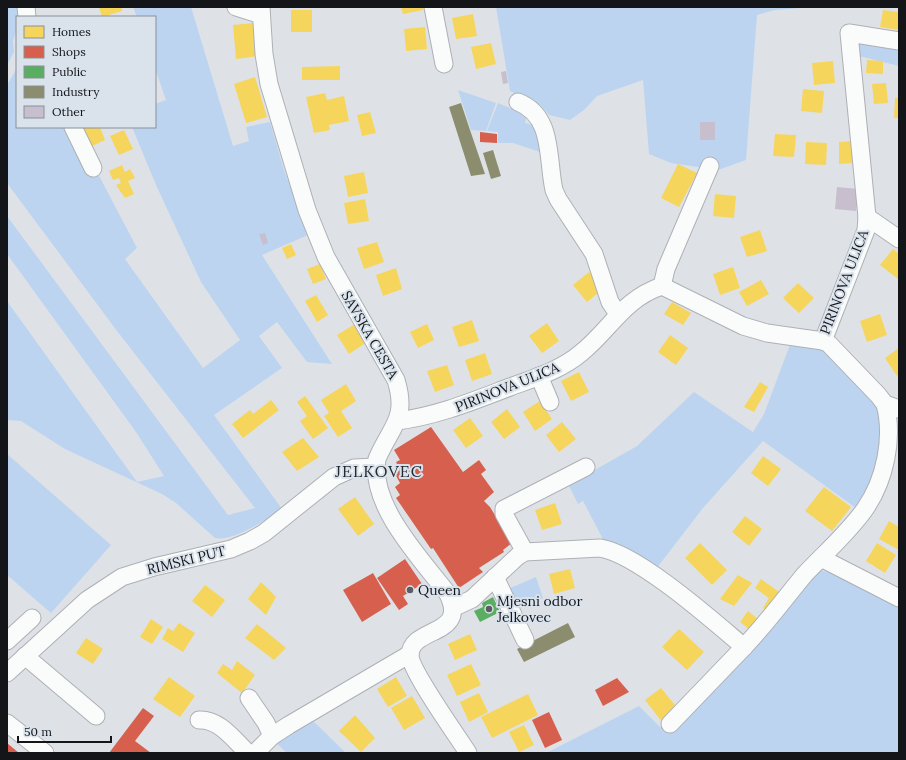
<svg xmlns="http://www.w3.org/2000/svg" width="906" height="760" font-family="Lora,serif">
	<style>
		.green { fill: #bcd4f0 }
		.homes { fill: #f6d55c }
		.shops { fill: #d6604d }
		.public { fill: #5aae61 }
		.industry { fill: #8c8c6e }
		.building { fill: #c7bece }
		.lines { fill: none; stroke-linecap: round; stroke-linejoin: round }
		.minor-casing { stroke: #adb0b4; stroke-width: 19 }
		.minor { stroke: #fafbfb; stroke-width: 17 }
		.poi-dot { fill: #5a5d61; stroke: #dae2eb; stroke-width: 1.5 }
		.labels { text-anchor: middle; stroke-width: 4; stroke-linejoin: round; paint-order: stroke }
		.street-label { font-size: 14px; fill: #131519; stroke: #dae2eb }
		.poi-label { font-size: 14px; fill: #131519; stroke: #dae2eb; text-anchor: start }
		.quarter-label { font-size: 16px; letter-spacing: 1px; fill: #242a30; stroke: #dae2eb }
	</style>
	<rect width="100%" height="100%" fill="#dee2e7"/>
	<!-- green -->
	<g class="green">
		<path d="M7 7H19L17 28 13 41 14 52 7 65Z"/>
		<path d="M133 7H191L233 146 249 141 246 127 270 122 284 170 308 235 262 255 332 364 307 362 277 322 259 336 282 368 214 415 282 509C268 519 232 542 215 538L176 503 162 494 65 449 21 421 7 420V301L137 482 164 476 136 432 7 254V216L228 515 255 508 117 331 7 183V85L17 68V127H67L96 170 137 248 125 259 203 368 240 340 201 282 156 185 132 127H155V104L166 100 155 68V17H137Z"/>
		<path d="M496 7H814L775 10 757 15 746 160 718 170 671 163 649 154 643 80 597 96 584 110 570 120 549 115 540 105 510 91Z"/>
		<path d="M860 41 899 45V66L855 55Z"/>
		<path d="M458 90 496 103 486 131 471 130Z"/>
		<path d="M498 103 527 115 525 123 540 127 543 153 513 143H498V132L487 131Z"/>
		<path d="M791 342 822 347 879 405 882 429 875 479 856 508 763 441 703 508 656 569 605 543 583 501 578 504 567 482 593 471 637 446 694 392 753 432 764 414Z"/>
		<path d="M7 454 111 545 51 613 7 575Z"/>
		<path d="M817 569 843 577 899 603V753H546L639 706 660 727 671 728Z"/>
		<path d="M536 577 543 598 514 610 508 589Z"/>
		<path d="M311 719 346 753H287L275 742Z"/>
	</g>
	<!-- homes -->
	<g class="homes">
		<path d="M99 7H121L122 11 102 17Z"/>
		<path d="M401 7H423V10L403 14Z"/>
		<rect x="291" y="10" width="21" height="22"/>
		<path d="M883 10 899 12V30L880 27Z"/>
		<path d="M473 14 477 36 456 39 452 18Z"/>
		<path d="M253 23 257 56 236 59 233 25Z"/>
		<path d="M425 27 427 49 406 51 404 29Z"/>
		<path d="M491 43 496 64 476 69 471 47Z"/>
		<path d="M867 60 883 61V74L866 73Z"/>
		<path d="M833 61 835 83 814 85 812 63Z"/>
		<path d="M340 66V80H302V67Z"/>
		<path d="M255 77 267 117 246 123 234 84Z"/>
		<path d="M886 83 888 103 874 104 872 84Z"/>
		<path d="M803 89 824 91 822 113 801 111Z"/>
		<path d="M325 93 327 100 344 96 349 121 329 125 330 130 314 133 306 97Z"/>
		<path d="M895 98H899V118H894Z"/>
		<path d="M370 112 376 133 362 136 357 115Z"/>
		<path d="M82 127H100L105 140 90 147Z"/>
		<path d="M124 130 133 149 119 155 110 136Z"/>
		<path d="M775 134 796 135 794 157 773 156Z"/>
		<path d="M852 141V163L839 164V142Z"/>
		<path d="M806 142 827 143 826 165 805 164Z"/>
		<path d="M678 164 697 173 679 207 661 198Z"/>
		<path d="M122 165 125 172 130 169 135 178 128 181 134 194 125 198 116 185 121 183 119 178 113 180 109 171Z"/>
		<path d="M364 172 368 193 348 197 344 176Z"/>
		<path d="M715 194 736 196 734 218 713 216Z"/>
		<path d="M365 199 369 221 348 224 344 203Z"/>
		<path d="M760 230 767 251 747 257 740 237Z"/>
		<path d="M377 242 384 262 364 269 357 248Z"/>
		<path d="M291 244 296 255 287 259 282 248Z"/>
		<path d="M893 249 899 254 898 279 880 265Z"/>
		<path d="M320 264 326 279 313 284 307 269Z"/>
		<path d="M733 267 740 288 720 295 713 274Z"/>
		<path d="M396 268 402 289 383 296 376 275Z"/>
		<path d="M589 272 603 289 587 302 573 285Z"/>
		<path d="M761 280 769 294 747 306 739 292Z"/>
		<path d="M798 283 814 298 799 313 783 298Z"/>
		<path d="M316 295 328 315 317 322 305 301Z"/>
		<path d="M672 302 691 313 683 325 664 314Z"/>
		<path d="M880 314 887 335 867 342 860 321Z"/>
		<path d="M472 320 479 341 459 347 452 327Z"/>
		<path d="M547 323 559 341 542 353 529 336Z"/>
		<path d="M355 324 367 342 349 354 337 335Z"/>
		<path d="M427 324 434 340 418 348 410 332Z"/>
		<path d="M670 335 688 348 676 365 658 352Z"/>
		<path d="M899 348V374L897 376 885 358Z"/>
		<path d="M485 353 492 374 472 381 465 360Z"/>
		<path d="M447 365 454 385 435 392 427 371Z"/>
		<path d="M579 372 589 392 571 401 561 381Z"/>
		<path d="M760 382 768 387 754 412 744 407Z"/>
		<path d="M346 384 356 401 341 411 352 428 338 437 324 416 329 413 321 400Z"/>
		<path d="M305 396 328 428 313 439 300 421 307 416 297 402Z"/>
		<path d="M271 400 279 410 243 438 232 424 250 410 253 414Z"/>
		<path d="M540 401 552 419 535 431 523 412Z"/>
		<path d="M507 409 520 427 504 439 491 422Z"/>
		<path d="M470 418 483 436 466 448 453 430Z"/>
		<path d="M562 422 576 439 559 452 546 435Z"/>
		<path d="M303 438 319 457 297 471 282 452Z"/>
		<path d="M763 456 781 469 768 486 751 473Z"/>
		<path d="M824 487 851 507 832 531 805 511Z"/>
		<path d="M355 497 374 524 358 536 338 509Z"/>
		<path d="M555 503 562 524 542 530 535 510Z"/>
		<path d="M745 516 762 529 749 546 732 532Z"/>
		<path d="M889 521 899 527V550L879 539Z"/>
		<path d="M700 543 727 570 712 585 685 558Z"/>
		<path d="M877 543 896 555 885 573 866 561Z"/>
		<path d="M570 569 575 588 554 594 549 574Z"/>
		<path d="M738 575 752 583 734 606 720 599Z"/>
		<path d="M761 579 782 594 770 613 763 608 769 598 755 588Z"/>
		<path d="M261 582 276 597 266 615 248 599Z"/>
		<path d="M205 585 225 600 212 617 192 601Z"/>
		<path d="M748 611 758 619 750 630 740 622Z"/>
		<path d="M151 619 163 627 152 644 140 637Z"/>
		<path d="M179 623 195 633 183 652 162 639 168 628 173 631Z"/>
		<path d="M257 624 286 648 274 660 245 638Z"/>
		<path d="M679 629 704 652 687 670 662 647Z"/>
		<path d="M470 634 477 650 455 660 448 644Z"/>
		<path d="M86 638 103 649 93 664 76 653Z"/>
		<path d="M237 661 255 675 242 693 217 673 223 664 232 670Z"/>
		<path d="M471 664 481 685 457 696 447 675Z"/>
		<path d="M169 677 195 696 180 717 153 699Z"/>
		<path d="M396 677 407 696 388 707 377 689Z"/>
		<path d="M661 688 679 710 663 723 645 700Z"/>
		<path d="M479 693 488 712 469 722 460 702Z"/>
		<path d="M528 694 538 715 492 738 481 717Z"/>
		<path d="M412 696 425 718 404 730 391 708Z"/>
		<path d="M355 715 375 738 361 752 339 731Z"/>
		<path d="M524 725 534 745 519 752 509 732Z"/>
	</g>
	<!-- shops -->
	<g class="shops">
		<path d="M480 132 497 134V143L480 142Z"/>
		<path d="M431 427 463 472 479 460 486 470 481 474 494 492 484 501 490 507 512 543 503 550 504 552 479 568 483 572 459 588 433 548 431 549 396 498 400 495 395 487 400 483 395 474 400 470 396 462 400 460 394 450Z"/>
		<path d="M405 559 422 584 403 596 408 604 399 610 377 578Z"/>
		<path d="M373 573 391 604 362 622 343 590Z"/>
		<path d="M617 678 629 692 603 706 595 690Z"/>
		<path d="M143 708 154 716 135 741 151 753H109Z"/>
		<path d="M549 712 562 740 545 748 532 720Z"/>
		<path d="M7 743 19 753H7Z"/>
	</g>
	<!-- public -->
	<path class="public" d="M493 597 500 612 480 622 474 611 483 607 482 603Z"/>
	<!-- industry -->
	<g class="industry">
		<path d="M461 103 470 130 485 174 471 176 449 107Z"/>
		<path d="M493 150 501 176 491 179 483 153Z"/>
		<path d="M568 623 575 637 524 662 517 649Z"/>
	</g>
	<!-- building -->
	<g class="building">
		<path d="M506 71 508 83 503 84 501 72Z"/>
		<rect x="700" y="122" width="15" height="18"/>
		<path d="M837 187 858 189 856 211 835 209Z"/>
		<path d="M265 233 268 243 263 245 259 234Z"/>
	</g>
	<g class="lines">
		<defs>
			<g id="minor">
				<path d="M26 7 27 17"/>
				<path d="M236 7 261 15"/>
				<path d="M261 7 264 54 269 84 307 210 326 257 396 380C408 419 391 426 377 459 369 505 421 559 448 594 469 637 411 626 410 655 410 670 458 737 468 753"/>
				<path d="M433 7 444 64"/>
				<path d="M518 102C554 116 547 159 554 190L558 199 594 254 610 302 618 314"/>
				<path d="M73 127 93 168"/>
				<path d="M867 217 899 239"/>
				<path d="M662 286 666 269 710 166"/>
				<path d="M823 341 866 230 867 217 849 33 899 41"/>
				<path d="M539 376 550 402"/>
				<path d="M397 421C437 416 473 401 510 387 534 378 561 370 581 353 610 330 623 299 662 286L743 326 767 333 823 341 829 344 878 395 885 404 899 409"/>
				<path d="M525 552 504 514V509L586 467"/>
				<path d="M821 558 899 598"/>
				<path d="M495 577 525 640"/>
				<path d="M453 608 472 599 518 556 525 552 600 548C638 554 712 620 744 647 766 624 785 598 805 574 825 553 848 533 865 509 885 480 894 438 885 404"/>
				<path d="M7 641 32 618"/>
				<path d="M25 656 96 716"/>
				<path d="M7 673 87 600 122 577 154 567 231 549 250 541 264 533 334 477 354 468 375 467"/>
				<path d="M249 698 266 723 272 736"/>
				<path d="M199 720C220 719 234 740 248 753"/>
				<path d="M7 723 45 753"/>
				<path d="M670 724 744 647"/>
				<path d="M255 753 272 736 289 725 410 654"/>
			</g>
		</defs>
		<!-- minor casing -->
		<use href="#minor" class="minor-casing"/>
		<!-- minor -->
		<use href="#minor" class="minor"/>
	</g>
	<!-- markers -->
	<g class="poi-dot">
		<circle cx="410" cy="590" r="4"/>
		<circle cx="489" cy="609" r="4"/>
	</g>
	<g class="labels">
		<!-- street labels -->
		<g class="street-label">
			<text transform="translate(844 282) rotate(-69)" y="5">PIRINOVA ULICA</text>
			<text transform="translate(370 335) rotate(60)" y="5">SAVSKA CESTA</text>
			<text transform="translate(507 387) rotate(-22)" y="5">PIRINOVA ULICA</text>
			<text transform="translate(186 560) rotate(-14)" y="5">RIMSKI PUT</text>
		</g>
		<!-- poi labels -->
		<g class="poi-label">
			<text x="418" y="595">Queen</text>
			<text x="497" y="606">Mjesni odbor<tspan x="497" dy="16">Jelkovec</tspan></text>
		</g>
		<!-- quarter labels -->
		<g class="quarter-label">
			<text x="379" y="477">JELKOVEC</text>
		</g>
	</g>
	<!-- border -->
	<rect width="906" height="760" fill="none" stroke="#131519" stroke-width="16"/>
	<!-- legend -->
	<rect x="16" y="16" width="140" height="112" fill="#dae2eb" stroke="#8a9097"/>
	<rect x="24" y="26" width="20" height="12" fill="#f6d55c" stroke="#8a9097"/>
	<text x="52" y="36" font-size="12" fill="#131519">Homes</text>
	<rect x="24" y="46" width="20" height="12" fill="#d6604d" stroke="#8a9097"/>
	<text x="52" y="56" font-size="12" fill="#131519">Shops</text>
	<rect x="24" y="66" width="20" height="12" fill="#5aae61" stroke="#8a9097"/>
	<text x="52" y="76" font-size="12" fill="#131519">Public</text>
	<rect x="24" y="86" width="20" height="12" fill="#8c8c6e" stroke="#8a9097"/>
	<text x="52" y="96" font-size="12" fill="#131519">Industry</text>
	<rect x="24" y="106" width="20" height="12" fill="#c7bece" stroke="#8a9097"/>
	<text x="52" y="116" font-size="12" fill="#131519">Other</text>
	<!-- scale -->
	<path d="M18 736v6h93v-6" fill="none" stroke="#131519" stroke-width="2"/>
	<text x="24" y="736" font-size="12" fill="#131519" stroke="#dae2eb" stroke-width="3" paint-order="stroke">50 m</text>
</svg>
